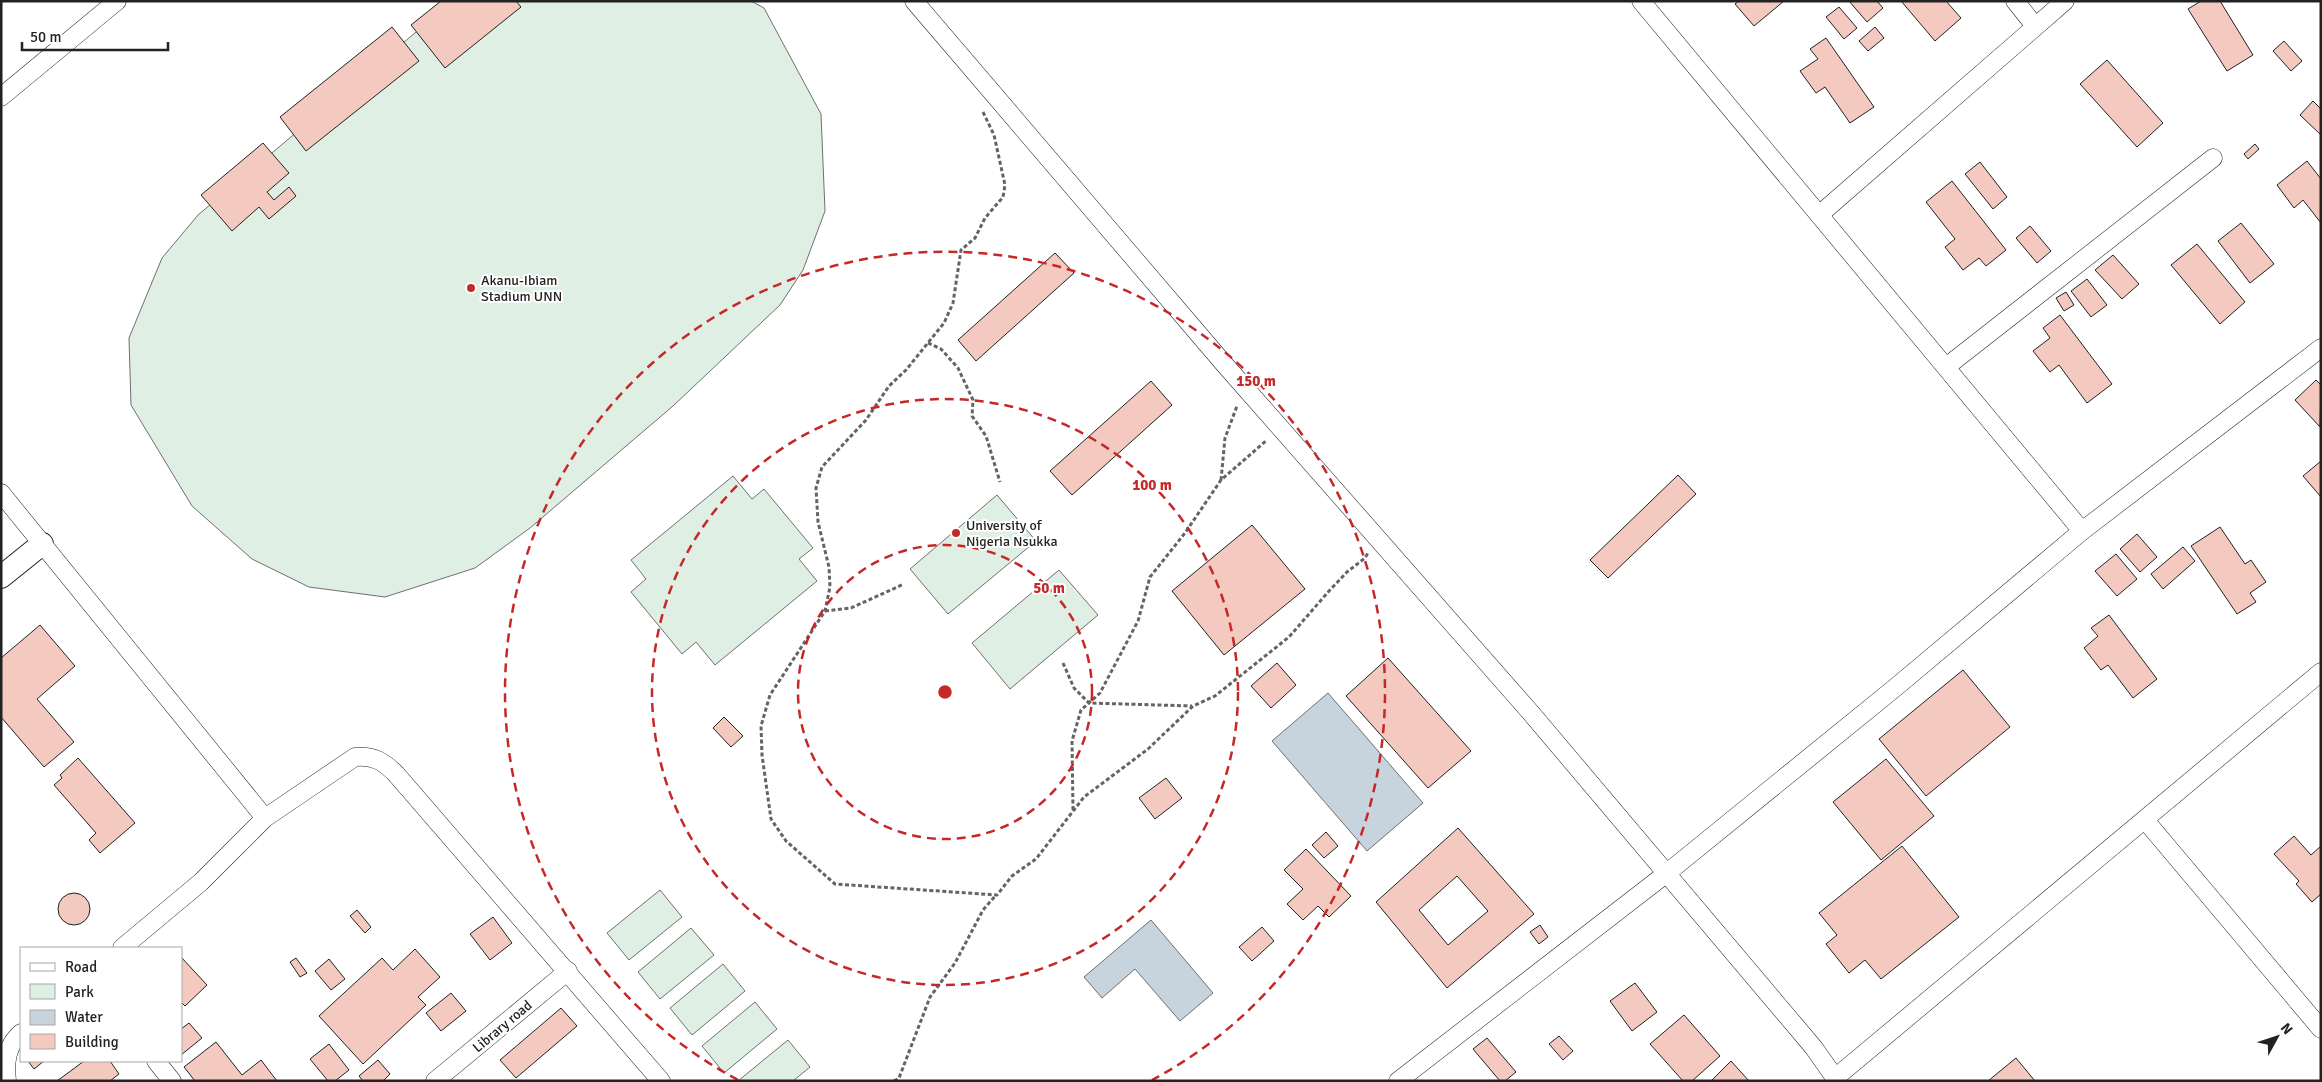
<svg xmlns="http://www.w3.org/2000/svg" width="2322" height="1082" font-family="Signika,sans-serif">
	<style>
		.green { fill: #e0efe3; stroke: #6f6f6f }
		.water { fill: #c7d3dd; stroke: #6f6f6f }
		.building { fill: #f3c9c0; stroke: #222; fill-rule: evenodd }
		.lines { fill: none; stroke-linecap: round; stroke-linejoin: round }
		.minor-casing { stroke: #222; stroke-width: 19 }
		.tertiary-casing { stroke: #222; stroke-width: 24 }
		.path { stroke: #646464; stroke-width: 3; stroke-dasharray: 4 2.5; stroke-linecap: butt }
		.minor { stroke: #fff; stroke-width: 18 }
		.tertiary { stroke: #fff; stroke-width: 22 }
		.ring { fill: none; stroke: #c62828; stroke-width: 2.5; stroke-dasharray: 9 6 }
		.poi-dot { fill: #c62828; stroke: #fff; stroke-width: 2 }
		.labels { text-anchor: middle; stroke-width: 4; stroke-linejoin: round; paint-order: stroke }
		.poi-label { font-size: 14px; fill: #222; stroke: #fff; text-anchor: start }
		.street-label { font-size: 14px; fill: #222; stroke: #fff }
		.centre { fill: #c62828; stroke: #fff; stroke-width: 2.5 }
		.ring-label { font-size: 15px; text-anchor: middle; font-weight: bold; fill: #c62828; stroke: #fff; stroke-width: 4; stroke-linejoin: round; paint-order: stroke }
	</style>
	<rect width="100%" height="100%" fill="#fff"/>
	<!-- green -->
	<g class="green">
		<path d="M453 1H751L764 8 821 114 825 211 803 270 780 305 673 406 530 528 475 568 385 597 309 587 252 559 192 506 131 405 129 338 162 258 198 215Z"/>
		<path d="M733 476 752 499 764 489 813 548 799 559 817 581 715 665 696 642 682 654 631 592 646 579 631 560Z"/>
		<path d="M997 495 1036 541 948 614 910 569Z"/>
		<path d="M1059 570 1098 615 1010 689 972 643Z"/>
		<path d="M660 890 682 917 629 960 607 933Z"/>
		<path d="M691 928 714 955 660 999 638 972Z"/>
		<path d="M723 964 745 991 692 1035 670 1008Z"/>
		<path d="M755 1002 777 1029 724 1073 702 1046Z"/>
		<path d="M788 1040 810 1067 793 1081H738Z"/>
	</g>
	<!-- water -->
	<g class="water">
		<path d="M1328 693 1423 803 1367 851 1272 741Z"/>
		<path d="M1151 920 1213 993 1180 1021 1135 969 1102 998 1084 977Z"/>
	</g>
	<!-- building -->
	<g class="building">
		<path d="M441 1H516L521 7 445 68 411 25Z"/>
		<path d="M1739 1H1784L1754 26 1735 4Z"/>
		<path d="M1849 1H1877L1883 8 1867 22Z"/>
		<path d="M1901 1H1946L1961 18 1935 41Z"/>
		<path d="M2201 1H2220L2253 55 2227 71 2188 9Z"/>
		<path d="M1839 7 1857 28 1844 39 1826 17Z"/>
		<path d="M392 27 419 61 306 151 280 117Z"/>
		<path d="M1875 27 1884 38 1868 51 1859 41Z"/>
		<path d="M1826 38 1874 107 1850 123 1825 87 1816 93 1800 71 1818 59 1810 49Z"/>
		<path d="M2284 41 2302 61 2291 71 2273 51Z"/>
		<path d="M2107 60 2163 123 2137 147 2080 84Z"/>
		<path d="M2313 101 2321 109V135L2300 115Z"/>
		<path d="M263 143 289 173 267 192 274 200 289 187 296 196 269 219 259 207 232 231 201 195Z"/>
		<path d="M2255 144 2259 149 2248 159 2244 154Z"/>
		<path d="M2307 161 2321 179V223L2303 200 2294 208 2277 185Z"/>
		<path d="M1980 162 2007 197 1993 209 1965 174Z"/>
		<path d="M1952 181 2006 250 1986 266 1979 258 1963 270 1945 247 1955 239 1926 202Z"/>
		<path d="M2241 223 2274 264 2250 283 2218 241Z"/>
		<path d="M2030 226 2051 251 2037 263 2016 238Z"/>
		<path d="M2197 244 2245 302 2220 324 2171 265Z"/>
		<path d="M1055 253 1074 273 976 361 958 340Z"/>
		<path d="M2113 255 2139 284 2122 299 2095 270Z"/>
		<path d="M2087 279 2107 305 2091 317 2071 291Z"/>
		<path d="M2066 292 2074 305 2064 311 2056 298Z"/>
		<path d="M2060 315 2112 384 2087 403 2059 365 2050 372 2033 351 2050 338 2043 328Z"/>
		<path d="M2316 380 2321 385 2320 427 2295 400Z"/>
		<path d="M1151 381 1172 405 1072 495 1050 471Z"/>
		<path d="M2321 461V497L2303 476Z"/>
		<path d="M1678 475 1696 494 1608 578 1590 560Z"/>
		<path d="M1252 525 1305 589 1224 655 1172 591Z"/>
		<path d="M2220 527 2245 564 2251 560 2266 582 2250 593 2256 602 2237 614 2191 546Z"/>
		<path d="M2137 534 2157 557 2140 572 2120 549Z"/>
		<path d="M2183 547 2195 561 2163 589 2151 574Z"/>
		<path d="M2116 554 2137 579 2117 596 2095 571Z"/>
		<path d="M2109 615 2157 679 2133 698 2108 665 2101 670 2084 648 2098 636 2091 628Z"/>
		<path d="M40 625 75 666 37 699 74 742 44 767 1 717V658Z"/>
		<path d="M1388 658 1471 751 1428 788 1346 696Z"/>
		<path d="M1277 663 1296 685 1271 708 1251 686Z"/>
		<path d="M1963 670 2010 727 1926 796 1879 739Z"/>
		<path d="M724 717 743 736 731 747 713 728Z"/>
		<path d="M78 758 135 823 100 853 89 840 96 833 54 785 62 778 60 775Z"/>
		<path d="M1886 759 1934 816 1881 860 1833 802Z"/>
		<path d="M1166 778 1182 798 1155 819 1139 798Z"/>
		<path d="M1458 828 1534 914 1447 988 1376 902ZM1457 876 1488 911 1448 945 1419 910Z"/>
		<path d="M1326 832 1338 846 1324 858 1312 845Z"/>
		<path d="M2294 836 2311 855 2321 846V894L2312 902 2296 884 2299 881 2274 854Z"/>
		<path d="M1902 846 1959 917 1881 979 1865 960 1849 973 1826 944 1837 935 1819 913Z"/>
		<path d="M1306 849 1351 896 1329 917 1318 906 1303 920 1287 904 1303 889 1284 870Z"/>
		<circle cx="74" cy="909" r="16"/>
		<path d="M357 910 371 927 365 933 350 916Z"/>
		<path d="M493 917 512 943 490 960 470 934Z"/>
		<path d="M1540 925 1548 937 1539 944 1530 932Z"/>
		<path d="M1262 927 1274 941 1252 961 1239 947Z"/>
		<path d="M415 949 440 977 418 997 426 1005 363 1064 319 1016 382 958 393 970Z"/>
		<path d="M181 957 207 985 185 1006 181 1002Z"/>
		<path d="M296 958 307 973 300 977 290 962Z"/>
		<path d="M329 959 345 979 331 990 315 971Z"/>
		<path d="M1635 983 1657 1012 1632 1031 1610 1001Z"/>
		<path d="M451 993 466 1011 441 1031 426 1013Z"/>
		<path d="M561 1008 577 1026 516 1078 500 1060Z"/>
		<path d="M1684 1015 1720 1056 1692 1081H1683L1650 1044Z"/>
		<path d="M189 1023 202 1038 181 1055V1029Z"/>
		<path d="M1559 1036 1573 1051 1563 1060 1549 1044Z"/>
		<path d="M1487 1038 1516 1072 1505 1081H1500L1473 1049Z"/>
		<path d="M216 1042 242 1075 261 1060 277 1081H195L184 1067Z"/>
		<path d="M329 1044 349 1070 335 1081H328L310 1059Z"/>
		<path d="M2016 1058 2035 1081H1988Z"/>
		<path d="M378 1060 390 1074 383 1081H363L359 1076Z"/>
		<path d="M28 1061H44L34 1069Z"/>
		<path d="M84 1061H110L119 1074 110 1081H57Z"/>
		<path d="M1731 1061 1749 1081H1711Z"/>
	</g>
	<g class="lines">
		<defs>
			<g id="minor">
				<path d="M914 1 1225 365 1531 713 1814 1048 1835 1078 2321 672"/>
				<path d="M1641 1 2082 531"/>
				<path d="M2015 1 2035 26"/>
				<path d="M1 97 117 1"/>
				<path d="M1819 215 2065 1"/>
				<path d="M1946 367 2213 158"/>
				<path d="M1 493 265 818"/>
				<path d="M2145 820 2321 1029"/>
				<path d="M122 948 201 882 265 818 355 757C374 755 384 762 396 774L661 1081"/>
				<path d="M156 1061 172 1081"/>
				<path d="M7 1081C5 1063 6 1046 21 1033"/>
				<path d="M435 1081 568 971"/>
				<path d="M1398 1081 1667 873 1896 687 2082 531 2321 348"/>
			</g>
			<path id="tertiary" d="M1 577 42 544"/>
		</defs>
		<!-- minor casing -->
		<use href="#minor" class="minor-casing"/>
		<!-- tertiary casing -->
		<use href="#tertiary" class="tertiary-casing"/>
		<!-- path -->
		<g class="path">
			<path d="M983 112 994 135 1005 185 1003 197 985 218 975 238 961 250 953 303 944 323 906 370 889 386 866 420 822 467 816 488 818 522 829 567 830 587 825 611 770 695 761 726 762 755 771 819 786 841 835 884 997 895 1012 876 1036 859 1084 797 1148 749 1193 706 1215 696 1289 637 1329 591 1347 572 1365 558 1368 553"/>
			<path d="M928 343 941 349 958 368 973 400 972 416 986 436 1000 482"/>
			<path d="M1221 480 1225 438 1237 406"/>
			<path d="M825 611 851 608 904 584"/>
			<path d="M1063 663 1074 688 1089 703 1192 706"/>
			<path d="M1073 810 1072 741 1081 710 1100 693 1138 621 1150 577 1185 533 1221 480 1267 440"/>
			<path d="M894 1081 899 1078 930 997 955 963 983 910 996 895"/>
		</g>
		<!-- minor -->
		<use href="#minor" class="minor"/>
		<!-- tertiary -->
		<use href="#tertiary" class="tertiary"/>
	</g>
	<!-- distance rings -->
	<g class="ring">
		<circle cx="945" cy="692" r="147"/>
		<circle cx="945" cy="692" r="293"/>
		<path d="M738 1080A440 440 0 1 1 1152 1080"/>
	</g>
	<!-- markers -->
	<g class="poi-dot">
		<circle cx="471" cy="288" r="5"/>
		<circle cx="956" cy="533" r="5"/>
	</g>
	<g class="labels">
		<!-- poi labels -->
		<g class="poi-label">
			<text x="481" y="285">Akanu-Ibiam<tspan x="481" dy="16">Stadium UNN</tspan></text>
			<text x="966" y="530">University of<tspan x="966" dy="16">Nigeria Nsukka</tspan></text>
		</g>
		<!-- street labels -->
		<g class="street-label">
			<text transform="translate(502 1026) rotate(-40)" y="5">Library road</text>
		</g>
	</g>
	<circle cx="945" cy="692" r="8" class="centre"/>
	<g class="ring-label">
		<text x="1256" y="386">150 m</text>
		<text x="1152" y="490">100 m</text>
		<text x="1049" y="593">50 m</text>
	</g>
	<!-- border -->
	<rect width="2322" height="1082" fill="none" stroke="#222222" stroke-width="5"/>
	<!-- legend -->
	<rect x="20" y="947" width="162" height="115" fill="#ffffff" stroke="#a7a7a7"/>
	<rect x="30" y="963" width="25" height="8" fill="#ffffff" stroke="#a7a7a7"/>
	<text x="65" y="972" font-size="15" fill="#222222">Road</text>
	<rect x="30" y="984" width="25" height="15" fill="#e0efe3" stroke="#a7a7a7"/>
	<text x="65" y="997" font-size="15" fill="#222222">Park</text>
	<rect x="30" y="1010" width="25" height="15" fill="#c7d3dd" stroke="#a7a7a7"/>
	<text x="65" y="1022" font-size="15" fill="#222222">Water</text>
	<rect x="30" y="1034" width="25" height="15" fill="#f3c9c0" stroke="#a7a7a7"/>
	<text x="65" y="1047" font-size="15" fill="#222222">Building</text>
	<!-- north arrow -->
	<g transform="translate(2277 1037) rotate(50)" stroke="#ffffff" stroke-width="4" paint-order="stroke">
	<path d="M0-4L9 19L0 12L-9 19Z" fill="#222222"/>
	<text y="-8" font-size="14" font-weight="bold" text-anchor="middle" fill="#222222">N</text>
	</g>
	<!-- scale -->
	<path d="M22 42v8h146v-8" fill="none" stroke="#222222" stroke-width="2.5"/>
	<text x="30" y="42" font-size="15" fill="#222222" stroke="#ffffff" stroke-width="4" paint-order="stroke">50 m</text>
</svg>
